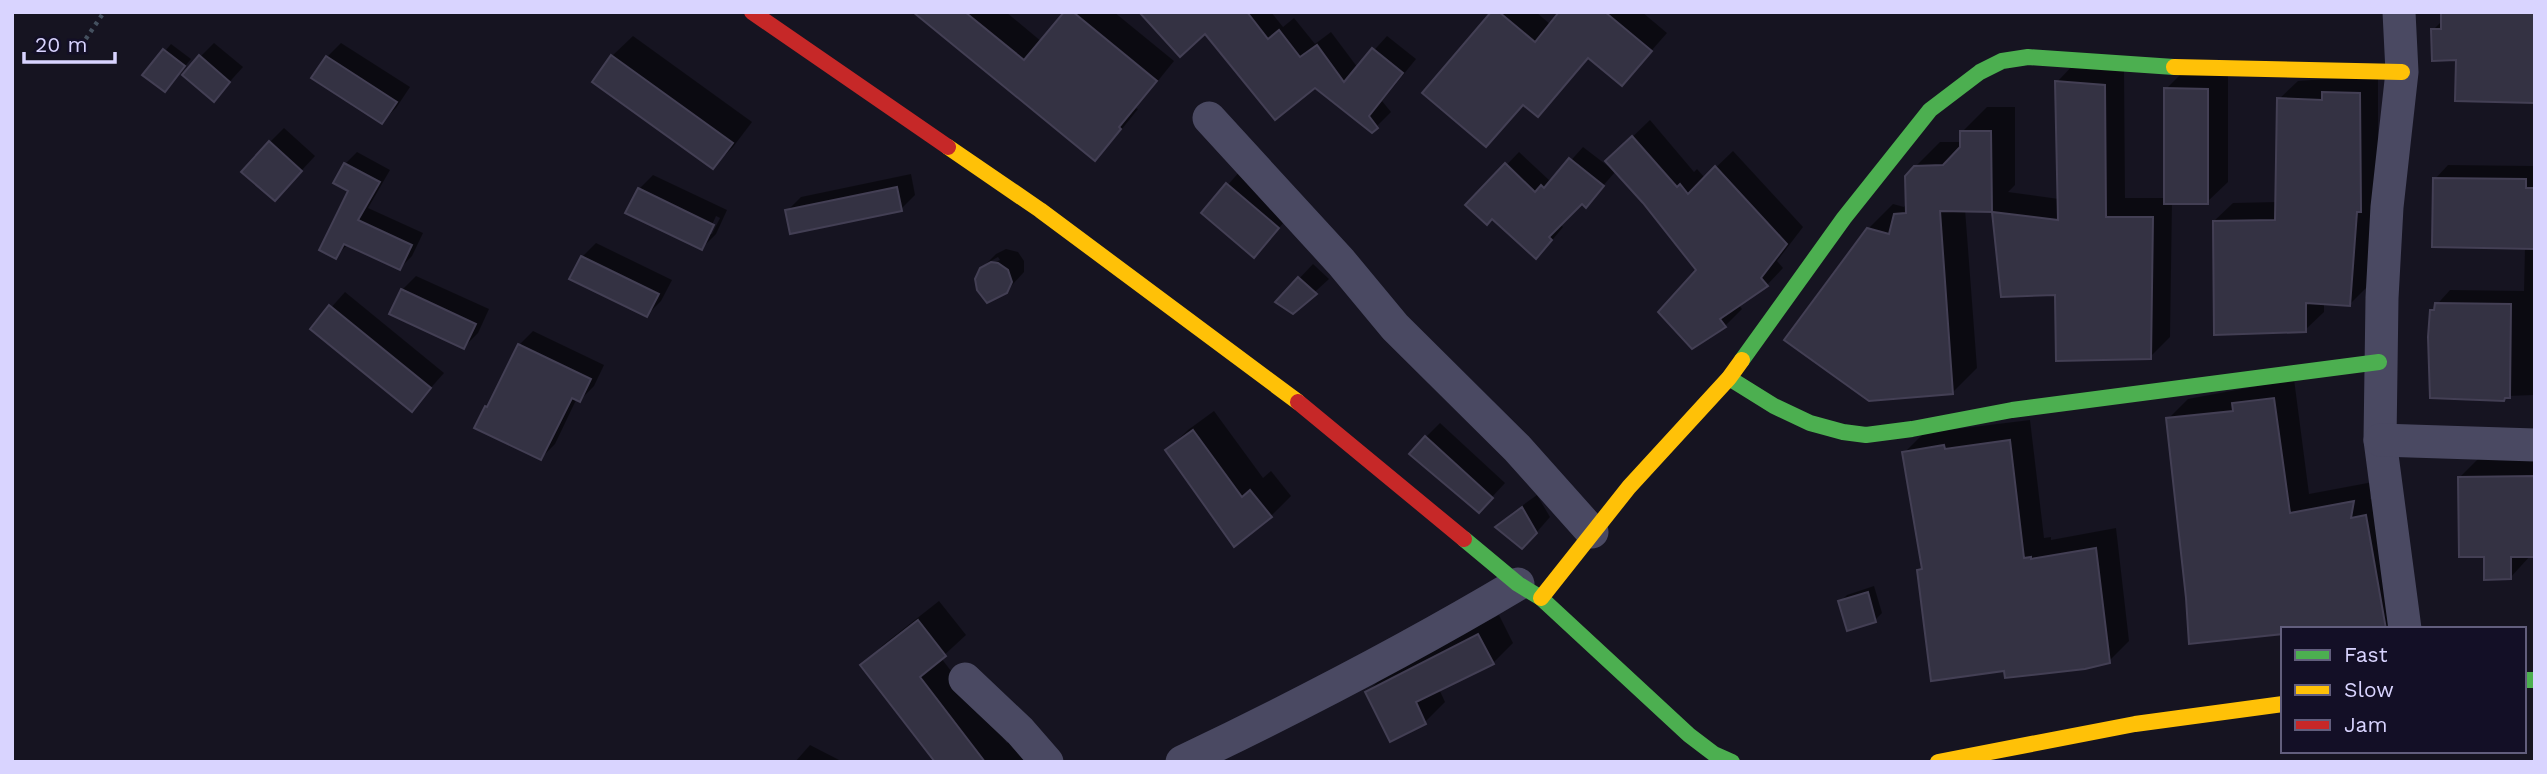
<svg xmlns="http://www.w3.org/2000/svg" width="2547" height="774" font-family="'Work Sans',sans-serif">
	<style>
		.shadow { fill: #0007; fill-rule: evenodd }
		.building { fill: #343243; stroke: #433f54; stroke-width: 2 }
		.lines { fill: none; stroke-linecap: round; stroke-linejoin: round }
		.path { stroke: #44505f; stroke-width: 4.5; stroke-dasharray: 3.5 5; stroke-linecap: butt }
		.street { stroke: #4a4962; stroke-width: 33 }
		.fast { stroke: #4caf50; stroke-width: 16 }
		.slow { stroke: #ffc107; stroke-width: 16 }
		.jam { stroke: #c62828; stroke-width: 16 }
	</style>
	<rect width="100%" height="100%" fill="#161421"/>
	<!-- shadow -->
	<g class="shadow">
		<path d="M916 12H1006L1042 42 1066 12H1114L1174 61 1136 108 1138 109 1113 140 1095 158Z"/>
		<path d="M1141 12H1271L1283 27 1294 18 1315 44 1331 32 1358 68 1387 36 1416 59 1382 101 1391 112 1372 131 1315 85 1206 31Z"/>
		<path d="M1493 12H1536L1551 25 1561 12H1642L1667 33 1622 84 1590 57 1538 115Z"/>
		<path d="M2443 20 2458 58 2433 30Z"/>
		<path d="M633 36 752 122 733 147 713 167 612 56Z"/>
		<path d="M214 43 243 67 214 99 200 57Z"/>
		<path d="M341 43 410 87 396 108 382 122 327 57Z"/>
		<path d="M171 44 191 59 171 83 145 75Z"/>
		<path d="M2076 62 2124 66 2125 198H2166V89L2186 69 2228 70V182L2207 202H2172L2170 337 2150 357 2057 293 2003 295 1993 210 1965 209 1977 368 1952 393 1868 229 1893 204 1904 207 1907 203 1915 167 1940 142H1962V132L1987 107H2015V185L2008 192 2059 199 2057 82Z"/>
		<path d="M2378 75V192L2368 286 2350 304 2324 303V312L2305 330 2214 221 2233 203 2277 202 2279 99 2298 81Z"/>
		<path d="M1650 120 1694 172 1697 169 1705 178 1733 151 1803 227 1777 261 1783 268 1767 285 1738 304 1742 309 1725 326 1693 346 1698 270 1616 171 1586 205 1582 202 1560 224 1563 227 1549 244 1468 205 1519 152 1549 180 1555 174 1557 176 1583 147 1613 170 1624 145Z"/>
		<path d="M284 128 315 156 288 185 270 142Z"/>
		<path d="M357 152 390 170 368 208 423 233 412 256 400 268 348 244 336 256 350 190 345 164Z"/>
		<path d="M2448 165 2535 166V395L2507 396 2432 310 2450 290 2524 291 2525 247 2435 179Z"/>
		<path d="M1241 170 1292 213 1254 256 1203 213Z"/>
		<path d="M911 174 915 195 901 209 787 211 801 197Z"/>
		<path d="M653 175 727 210 716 234 702 248 639 189ZM716 216 720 218 712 234H708Z"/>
		<path d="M596 243 672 280 661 301 647 315 582 257Z"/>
		<path d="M1006 249 1018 252 1024 261V272L1002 296 981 269 996 254ZM998 257 1000 260 989 265V262Z"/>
		<path d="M1313 264 1329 279 1293 312 1277 302Z"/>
		<path d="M416 276 489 309 478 333 464 347 402 290Z"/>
		<path d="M345 292 444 373 412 409 313 328Z"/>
		<path d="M533 331 604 365 594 386 580 400 577 398 555 444 541 458 486 407 492 400 519 345Z"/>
		<path d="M2294 379 2309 494 2373 482 2370 499 2385 496 2405 608 2385 628 2283 629V634L2276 635 2275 633 2188 598 2168 419 2188 399Z"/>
		<path d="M1214 411 1263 478 1271 471 1291 496 1271 516 1167 450 1188 430Z"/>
		<path d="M2030 420 2044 538 2051 537V540L2116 528 2129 641 2109 661 2006 669 1919 571 1923 566 1904 453 1924 433Z"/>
		<path d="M1440 423 1505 483 1479 511 1426 437Z"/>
		<path d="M2535 456V555H2531L2510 578 2485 555 2460 477 2480 457Z"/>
		<path d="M1537 495 1550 517 1536 533 1498 527 1512 513Z"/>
		<path d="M1874 586 1882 613 1875 620 1840 602 1847 595Z"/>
		<path d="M939 601 966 635 941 658 1007 743 1028 727 1042 762H938L863 665 883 645Z"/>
		<path d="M1499 615 1513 643 1493 663 1439 689 1445 702 1425 722 1367 692 1388 672Z"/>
		<path d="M810 745 843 762H795Z"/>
	</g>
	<!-- building -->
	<g class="building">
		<path d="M913 12H965L1024 60 1064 12H1073L1157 81 1119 127 1121 129 1095 161Z"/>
		<path d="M1139 12H1247L1268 39 1279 30 1300 57 1317 45 1344 82 1372 48 1403 73 1369 116 1378 128 1372 133 1315 88 1275 120 1205 34 1180 57Z"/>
		<path d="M1491 12H1499L1535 42 1559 12H1605L1652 51 1622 86 1588 58 1538 117 1523 105 1486 147 1422 93Z"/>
		<path d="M2441 12H2535V103L2455 101 2456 60 2432 61 2431 29H2441Z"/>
		<path d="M163 49 185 66 165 92 142 75Z"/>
		<path d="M199 55 230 82 214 102 182 75Z"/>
		<path d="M611 55 733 143 713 169 592 82Z"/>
		<path d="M326 56 397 102 382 124 311 78Z"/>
		<path d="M2055 81 2105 85 2106 217H2153L2151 359 2056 361 2055 295 2001 297 1992 212 2058 220Z"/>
		<path d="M2164 88 2208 89V204H2164Z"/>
		<path d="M2322 92 2360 93 2361 212H2357L2350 306 2306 303V332L2214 335 2213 221 2275 220 2277 98 2322 100Z"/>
		<path d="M1960 131H1991L1992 212 1940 211 1953 394 1869 401 1784 340 1867 228 1889 234 1894 214 1906 213 1905 176 1914 166 1943 165 1960 147Z"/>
		<path d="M1632 136 1677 187 1680 184 1688 194 1715 166 1787 244 1761 278 1768 286 1720 319 1726 327 1692 349 1658 312 1696 270 1643 203 1605 161Z"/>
		<path d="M269 141 302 171 275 201 241 172Z"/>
		<path d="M1569 158 1604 186 1586 208 1582 204 1549 237 1552 240 1536 259 1492 219 1487 225 1465 205 1505 163 1535 192 1541 185 1544 188Z"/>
		<path d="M344 163 380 182 358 220 412 245 400 270 344 244 336 259 319 250 348 191 333 183Z"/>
		<path d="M2433 178 2526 179V188H2535V249L2432 247Z"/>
		<path d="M1226 183 1279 228 1254 258 1201 213Z"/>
		<path d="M897 187 902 211 790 234 785 210Z"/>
		<path d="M638 188 714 225 702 250 625 213Z"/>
		<path d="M581 256 659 294 647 317 569 279Z"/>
		<path d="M991 262 998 263 1008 270 1012 282 1007 293 987 303 977 290 975 279 980 268Z"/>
		<path d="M1298 277 1317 294 1293 314 1275 302Z"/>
		<path d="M401 289 476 324 464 349 389 314Z"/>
		<path d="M2435 303 2511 304 2510 398H2505L2504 401 2430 398 2428 337 2430 310H2434Z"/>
		<path d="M329 305 431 388 412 412 310 329Z"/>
		<path d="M518 344 591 379 580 402 572 398 541 460 474 428 485 406 487 407Z"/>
		<path d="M2274 398 2290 513 2354 501 2351 518 2366 515 2386 629H2283V634L2189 644 2186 598 2166 418 2233 411 2232 403Z"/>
		<path d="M1193 430 1242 497 1250 490 1272 517 1234 547 1165 450Z"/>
		<path d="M1425 436 1493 498 1479 513 1409 454Z"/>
		<path d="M2010 440 2024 558 2031 557V559L2096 548 2110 663 2085 669 2005 678 2004 671 1931 681 1917 570 1922 569 1902 452 1944 445 1945 449Z"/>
		<path d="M2535 476V557H2511V579L2484 580V557H2459L2458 477Z"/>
		<path d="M1522 507 1537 533 1522 549 1495 527Z"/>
		<path d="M1868 592 1876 622 1847 631 1838 601Z"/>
		<path d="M918 620 946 656 920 677 985 762H935L860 665Z"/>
		<path d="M1478 634 1494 664 1416 702 1426 724 1390 742 1365 692Z"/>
	</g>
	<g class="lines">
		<!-- path -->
		<path class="path" d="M81 46 104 12"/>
		<!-- street -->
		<g class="street">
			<path d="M2399 12 2402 72 2387 207 2382 298 2380 440 2405 629"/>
			<path d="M1209 118 1341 262 1395 327 1517 448 1592 532"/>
			<path d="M2380 440 2535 445"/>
			<path d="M965 679 1020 731 1047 762"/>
			<path d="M1182 762C1297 707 1409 649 1518 584"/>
		</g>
		<!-- fast -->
		<g class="fast">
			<path d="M1742 360 1844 218 1930 110 1980 72 2002 61 2028 57 2174 67"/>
			<path d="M1729 378 1774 406 1810 423 1843 432 1866 435 1912 429 2012 410 2379 362"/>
			<path d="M1464 539 1518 584 1541 598 1689 735 1714 754 1732 762"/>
			<path d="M2524 680H2535"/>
		</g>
		<!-- slow -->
		<g class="slow">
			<path d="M2174 67 2402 72"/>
			<path d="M948 147 1040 210 1298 402"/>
			<path d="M1541 598 1629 487 1729 378 1742 360"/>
			<path d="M1938 762 2135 724 2283 704"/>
		</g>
		<!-- jam -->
		<g class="jam">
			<path d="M752 12 948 147"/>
			<path d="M1298 402 1464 539"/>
		</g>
	</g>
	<!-- border -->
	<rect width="2547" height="774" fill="none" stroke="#d9d4ff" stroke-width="28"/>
	<!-- legend -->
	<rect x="2281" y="627" width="245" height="126" fill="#130f26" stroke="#625e7d" stroke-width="2"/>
	<rect x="2295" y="650" width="35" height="10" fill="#4caf50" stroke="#625e7d" stroke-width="2"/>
	<text x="2344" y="662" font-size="21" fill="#d9d4ff">Fast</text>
	<rect x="2295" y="685" width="35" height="10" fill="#ffc107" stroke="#625e7d" stroke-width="2"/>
	<text x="2344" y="697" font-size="21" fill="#d9d4ff">Slow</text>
	<rect x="2295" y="720" width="35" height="10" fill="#c62828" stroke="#625e7d" stroke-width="2"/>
	<text x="2344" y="732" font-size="21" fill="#d9d4ff">Jam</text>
	<!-- scale -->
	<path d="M24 52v10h91v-10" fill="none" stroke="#d9d4ff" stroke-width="3.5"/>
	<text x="35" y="52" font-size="21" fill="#d9d4ff" stroke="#130f26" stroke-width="5" paint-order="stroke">20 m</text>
</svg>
